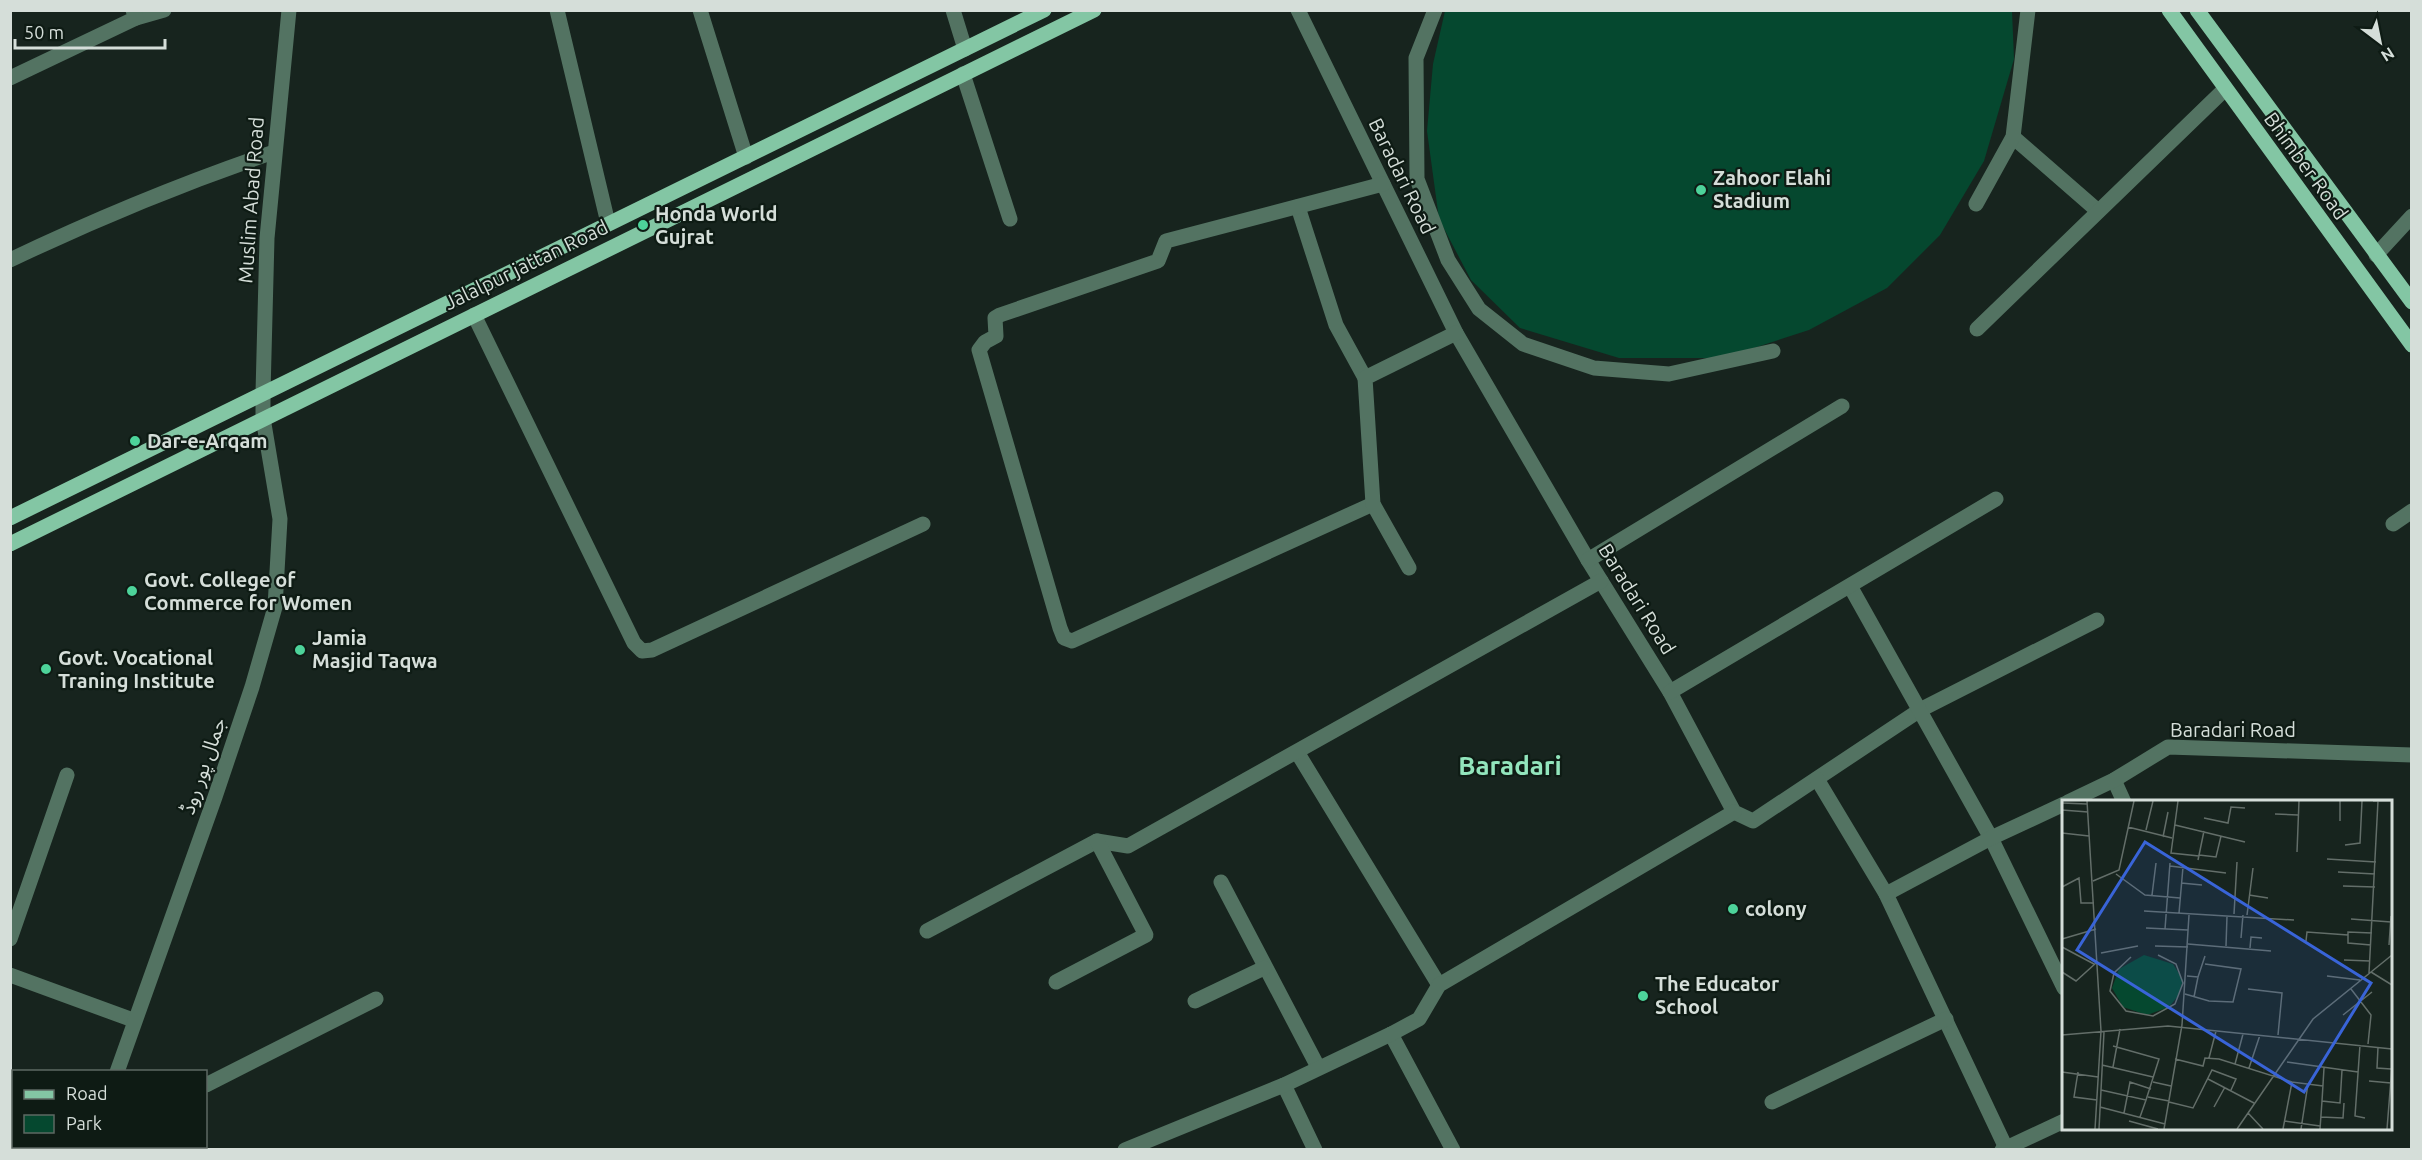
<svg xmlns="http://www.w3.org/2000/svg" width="2422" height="1160" font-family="Ubuntu,'Noto Sans Arabic',sans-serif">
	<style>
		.green { fill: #05482f }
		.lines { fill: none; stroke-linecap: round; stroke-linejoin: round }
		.minor { stroke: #537362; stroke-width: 15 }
		.major { stroke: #83c6a4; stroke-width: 15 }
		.poi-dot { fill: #4dd39a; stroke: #0e1b14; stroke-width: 2 }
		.labels { text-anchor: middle; stroke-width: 4.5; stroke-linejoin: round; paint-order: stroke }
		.street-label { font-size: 20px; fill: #d5ded9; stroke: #0e1b14 }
		.poi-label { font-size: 20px; font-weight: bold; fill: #d5ded9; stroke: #0e1b14; text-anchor: start }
		.district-label { font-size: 26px; font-weight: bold; fill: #92e5bc; stroke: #0e1b14 }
		.inset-road { fill: none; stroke: #636e69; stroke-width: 1.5 }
		.view { fill: #3964d8; fill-opacity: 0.15; stroke: #3964d8; stroke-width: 3 }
		.inset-edge { fill: none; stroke: #d5ded9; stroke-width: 3 }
	</style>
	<rect width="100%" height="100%" fill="#17241e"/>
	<!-- green -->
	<path class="green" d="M1445 11H2012L2014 59 1984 161 1940 235 1887 288 1809 330 1723 358H1619L1520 328 1471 280 1439 219 1427 131 1433 64Z"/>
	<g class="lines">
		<!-- minor -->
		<g class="minor">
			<path d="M557 10 608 223"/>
			<path d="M700 10 746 157"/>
			<path d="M953 10 965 49"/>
			<path d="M1298 10 1456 333 1588 560 1670 692 1734 812 1753 821 1920 710 2097 620"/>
			<path d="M1435 10 1416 58 1417 179 1448 260 1479 309 1523 344 1594 368 1669 374 1773 351"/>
			<path d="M136 18 164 10"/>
			<path d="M963 74 1010 219"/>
			<path d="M10 78 136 18 133 10"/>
			<path d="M2013 137 2098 211"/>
			<path d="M1976 204 2013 137 2028 10"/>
			<path d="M1298 207 1336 325 1365 378"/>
			<path d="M2376 255 2412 216"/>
			<path d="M10 260C96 219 183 183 274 152"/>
			<path d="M474 315 634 643 642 651 652 650 923 524"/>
			<path d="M1977 329 2224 90"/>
			<path d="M1373 504 1072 641 1064 638 1060 628 979 350 985 342 996 336 995 318 1000 315 1158 261 1166 241 1383 184"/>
			<path d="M2393 524 2412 511"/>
			<path d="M1588 560 1842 406"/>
			<path d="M1409 568 1373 504 1365 378 1456 333"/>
			<path d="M1850 586 1991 838 2064 988"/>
			<path d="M1670 692 1996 499"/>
			<path d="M1297 752 1439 985"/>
			<path d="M1817 779 1886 894 2006 1148"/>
			<path d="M2114 780 2124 802"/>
			<path d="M2068 802 2114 780 2168 747 2412 755"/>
			<path d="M1221 882 1318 1067"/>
			<path d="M1886 894 1991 838 2064 804"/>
			<path d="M927 931 1097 841 1128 846 1601 581"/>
			<path d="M10 939 67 775"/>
			<path d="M10 975 133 1020"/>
			<path d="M1056 982 1146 935 1097 841"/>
			<path d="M1195 1001 1264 968"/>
			<path d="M1391 1034 1453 1150"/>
			<path d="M117 1072 215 797 252 687 275 607 280 519 263 418V393L267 238 289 10"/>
			<path d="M206 1085 376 999"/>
			<path d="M1284 1085 1315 1150"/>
			<path d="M1772 1102 1946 1019"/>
			<path d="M91 1150 92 1146"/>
			<path d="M1125 1150 1284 1085 1391 1034 1419 1019 1439 985 1734 812"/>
			<path d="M2002 1150 2064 1121"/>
		</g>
		<!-- major -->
		<g class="major">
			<path d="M2169 10 2412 345"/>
			<path d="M2197 10 2412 302"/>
			<path d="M10 518 1044 10"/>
			<path d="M10 544 1094 10"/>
		</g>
	</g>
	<!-- markers -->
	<g class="poi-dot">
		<circle cx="1701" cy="190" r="6"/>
		<circle cx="643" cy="225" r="6"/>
		<circle cx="135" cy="441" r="6"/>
		<circle cx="132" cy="591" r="6"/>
		<circle cx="300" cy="650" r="6"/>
		<circle cx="46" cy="669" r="6"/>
		<circle cx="1733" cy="909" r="6"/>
		<circle cx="1643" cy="996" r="6"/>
	</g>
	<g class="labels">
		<!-- street labels -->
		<g class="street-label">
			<text transform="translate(2306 166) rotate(54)" y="7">Bhimber Road</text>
			<text transform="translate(1402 176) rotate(64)" y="7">Baradari Road</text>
			<text transform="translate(251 200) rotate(-86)" y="7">Muslim Abad Road</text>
			<text transform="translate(526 265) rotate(-26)" y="7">Jalalpur jattan Road</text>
			<text transform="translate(1637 599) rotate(58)" y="7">Baradari Road</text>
			<text x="2233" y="737">Baradari Road</text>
			<text transform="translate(203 766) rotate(-71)" y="7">جمال پور روڈ</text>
		</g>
		<!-- poi labels -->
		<g class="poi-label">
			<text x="1713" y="185">Zahoor Elahi<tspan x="1713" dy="23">Stadium</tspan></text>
			<text x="655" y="221">Honda World<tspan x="655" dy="23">Gujrat</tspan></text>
			<text x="147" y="448">Dar-e-Arqam</text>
			<text x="144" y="587">Govt. College of<tspan x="144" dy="23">Commerce for Women</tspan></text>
			<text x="312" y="645">Jamia<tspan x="312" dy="23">Masjid Taqwa</tspan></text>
			<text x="58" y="665">Govt. Vocational<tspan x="58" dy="23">Traning Institute</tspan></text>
			<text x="1745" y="916">colony</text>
			<text x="1655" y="991">The Educator<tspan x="1655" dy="23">School</tspan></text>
		</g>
		<!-- district labels -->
		<g class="district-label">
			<text x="1510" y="775">Baradari</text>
		</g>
	</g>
	<!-- overview -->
	<g transform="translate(2062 800)">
		<rect width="330" height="330" fill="#17241e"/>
		<path d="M82 155 111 164 121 180 116 196 107 207 85 215 61 207 50 188 57 169Z" fill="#05482f"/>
		<path class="inset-road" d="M25 1 39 231M116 1 109 53 137 56M278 1V21M311 1H330M0 3 25 4M0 10 26 12M213 14 236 15M142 18 166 23 169 7 183 8M113 25 183 42M66 27 110 38M84 30 91 1M0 33 27 36M101 37 106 12M283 45 298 43 300 1M235 52 237 1M137 55 154 57 159 36M265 59 314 62M136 60 142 31M108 66 164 73M276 72 313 74M54 74 83 95 118 98M31 81 57 70 72 1M119 83 140 85M281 86 313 87M0 87 17 78 19 103H32M90 95 94 63M187 95 206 98M82 111 232 120M117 113 121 67M172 114 175 62M185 115 191 68M289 119 329 122M84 128 126 130M103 129 108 63M179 138 181 115M0 139 34 129M244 141 245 132 286 135M126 144 209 151M309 145 286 143V132L310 133M327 145 329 116M93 146 126 147M164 146 165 116M0 147 32 164M188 148 189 137 200 138M39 153 76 146M69 157 52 173 48 191 64 211 91 216 113 204 121 183 114 164 96 155M282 160 308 161M0 172 14 181 34 163M309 172 330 185M307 173 316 1M125 176 136 177 143 156M265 176 298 180M186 189 220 193 216 235M289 189 309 215 306 244M123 194 147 201 171 202 179 169 143 164M132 197 136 177M281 215 310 192M0 235 106 226 330 249M298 245 293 316 303 318M51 246 97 259 84 300M316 247 315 268 329 269M147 258 154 231M113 259 141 266 143 258 157 259 230 282M225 262 296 272M173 264 181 234M40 265 91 277M51 267 58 229M187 268 198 235M262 268 260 301 278 303 280 270M0 272 36 277M16 272 12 297 35 300M146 279 192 303M307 281 329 283M91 282 109 286M39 290 84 300 78 317M86 297 107 301M107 302 131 308 150 270 174 279 169 290M38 307 103 324M152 307 163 287M62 313 68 282 89 289M186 313 201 329M259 317 281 318 282 303M67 321 96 329M223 321 258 326M33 329 39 231M37 329 42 232M102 329 120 225 127 115M175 329 251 219 330 155M221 329 230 282 261 286M239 329 246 284M258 329 260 301M325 329 330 266"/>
		<path class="view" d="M83 42 309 183 242 292 15 150Z"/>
		<rect width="330" height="330" class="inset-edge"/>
	</g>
	<!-- border -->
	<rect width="2422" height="1160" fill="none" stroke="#d5ded9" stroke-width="24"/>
	<!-- legend -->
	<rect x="12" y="1070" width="195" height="78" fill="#0e1b14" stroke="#5e6963" stroke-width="1.5"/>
	<rect x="24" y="1090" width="30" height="9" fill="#83c6a4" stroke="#5e6963" stroke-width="1.5"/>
	<text x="66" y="1100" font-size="18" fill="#d5ded9">Road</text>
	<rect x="24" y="1115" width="30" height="18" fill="#05482f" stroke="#5e6963" stroke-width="1.5"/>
	<text x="66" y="1130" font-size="18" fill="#d5ded9">Park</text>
	<!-- north arrow -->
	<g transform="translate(2380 42) rotate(148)" stroke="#0e1b14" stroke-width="4.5" paint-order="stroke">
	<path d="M0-4.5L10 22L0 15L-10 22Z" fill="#d5ded9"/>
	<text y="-9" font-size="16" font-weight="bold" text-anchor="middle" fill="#d5ded9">N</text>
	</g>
	<!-- scale -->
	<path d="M15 39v9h150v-9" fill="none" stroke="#d5ded9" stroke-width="3"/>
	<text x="24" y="39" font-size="18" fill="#d5ded9" stroke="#0e1b14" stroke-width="4.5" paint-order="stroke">50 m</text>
</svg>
